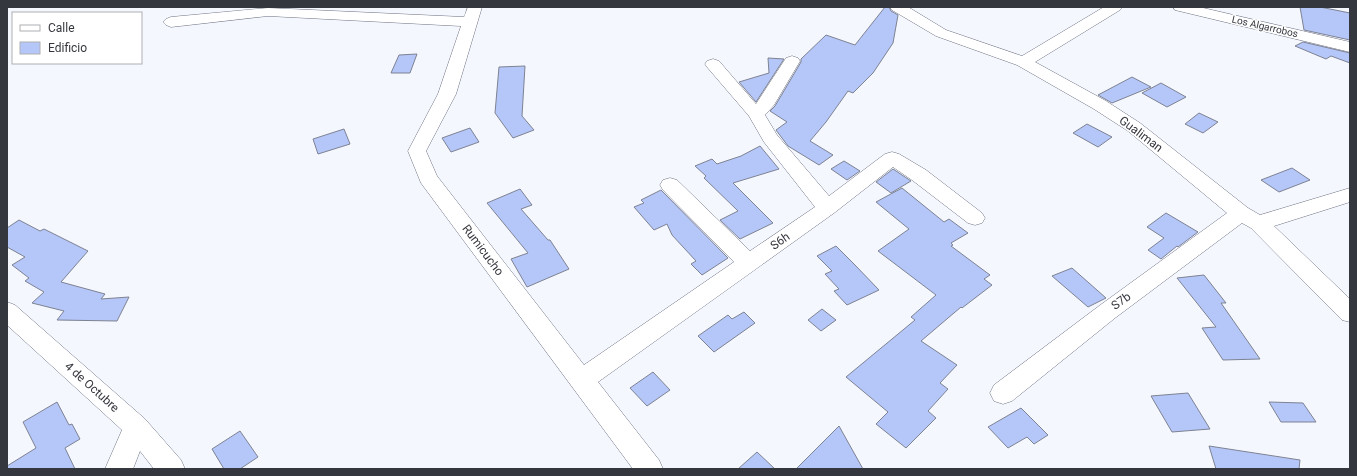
<svg xmlns="http://www.w3.org/2000/svg" width="1357" height="476" font-family="Roboto,sans-serif">
	<style>
		.building { fill: #b5c6f8; stroke: #7d8393 }
		.lines { fill: none; stroke-linecap: round; stroke-linejoin: round }
		.street-casing { stroke: #6d7282; stroke-width: 1 }
		.street { fill: #fff; fill-rule: evenodd }
		.labels { text-anchor: middle; stroke-width: 3; stroke-linejoin: round; paint-order: stroke }
		.far-street-label { font-size: 10px; fill: #35373e; stroke: #fff }
		.street-label { font-size: 12px; fill: #35373e; stroke: #fff }
	</style>
	<rect width="100%" height="100%" fill="#f5f7fe"/>
	<!-- building -->
	<g class="building">
		<path d="M885 7H889L891 11 898 15 893 43 873 73 853 93 848 91 826 122 810 141 833 155 819 165 788 146 776 130 787 122 770 111 775 106 801 62V59L826 35 855 45Z"/>
		<path d="M1300 7H1320L1350 13V40L1304 30Z"/>
		<path d="M1303 42 1350 53V63L1331 56 1326 59 1295 46Z"/>
		<path d="M417 54 410 73H391L399 55Z"/>
		<path d="M768 58 784 59 756 102 739 82 769 73Z"/>
		<path d="M525 66 522 116 534 130 513 138 495 113 499 67Z"/>
		<path d="M1132 77 1151 87 1112 103 1098 95Z"/>
		<path d="M1161 83 1186 97 1167 107 1142 93Z"/>
		<path d="M1199 113 1218 122 1203 133 1185 124Z"/>
		<path d="M1087 124 1112 137 1098 147 1073 133Z"/>
		<path d="M470 128 479 142 451 152 442 138Z"/>
		<path d="M344 129 350 144 318 154 313 139Z"/>
		<path d="M760 146 779 169 733 183 773 223 740 239 720 220 738 211 704 178 706 176 695 166 712 159 717 164 741 156Z"/>
		<path d="M844 161 860 171 847 180 831 169Z"/>
		<path d="M1292 168 1310 180 1279 192 1261 180Z"/>
		<path d="M893 169 911 181 891 193 876 182Z"/>
		<path d="M902 188 944 222 949 219 968 233 951 243 953 245 951 246 990 275 984 279 992 285 962 308 961 307 921 341 957 365 940 383 948 389 928 411 936 418 906 448 876 424 888 412 846 377 915 320 911 317 936 295 878 251 909 229 876 202Z"/>
		<path d="M520 189 532 205 521 209 548 240H550L569 269 527 287 511 259 528 253 487 203Z"/>
		<path d="M661 190 662 191 728 258 702 275 691 264 696 261 672 235 667 224 654 230 634 207 644 203 641 200Z"/>
		<path d="M1166 213 1198 232 1178 247 1177 246 1161 259 1148 250 1164 238 1147 227Z"/>
		<path d="M19 220 40 231 44 229 88 251 61 282 105 294 101 299 129 297 117 321 57 320 64 311 32 303 44 292 25 281 29 278 12 265 25 257 7 247V228Z"/>
		<path d="M836 246 854 264 879 290 847 305 834 291 839 289 825 274 832 271 817 256Z"/>
		<path d="M1072 268 1106 298 1088 307 1052 276Z"/>
		<path d="M1204 275 1226 303H1221L1260 359 1223 360 1202 328 1216 327 1177 278Z"/>
		<path d="M822 309 836 320 821 331 808 320Z"/>
		<path d="M744 312 755 323 714 352 698 336 728 315 732 319Z"/>
		<path d="M653 372 670 390 647 406 630 388Z"/>
		<path d="M1188 393 1191 398 1210 429 1172 432 1151 396Z"/>
		<path d="M57 402 69 425 72 424 80 439 65 448 75 469H7V466L36 448 23 422Z"/>
		<path d="M1269 402 1303 403 1316 422H1281Z"/>
		<path d="M1021 408 1048 435 1034 444 1027 437 1008 448 988 427Z"/>
		<path d="M839 426 863 469H796Z"/>
		<path d="M240 431 258 457 240 469H224L212 449Z"/>
		<path d="M1209 446 1300 460 1299 469H1216Z"/>
		<path d="M757 452 775 469H738Z"/>
	</g>
	<g class="lines">
		<defs>
			<g id="street">
				<path d="M468 7H482L456 94 426 151 437 176 584 365 734 262 663 190 660 185 663 180 670 178 677 180 750 251 815 207 764 142 749 116 707 67 705 64 707 61 713 59 719 61 756 104 786 58 792 56 798 58 800 61 774 105 765 115 777 135 829 196 885 154 892 152 899 154 926 170 982 213 985 218 982 223 975 225 968 223 912 180 893 167 834 213 598 382 659 460 663 469H633L421 183 408 151 438 94 461 26 268 16 171 27 166 25 163 22 166 19 171 17 268 8 464 17Z"/>
				<path d="M890 7H908L946 30 1022 56 1104 7H1122L1120 10 1035 62 1106 101 1140 123 1248 208 1260 215 1350 188V202L1274 226 1350 299V322L1342 320 1251 228 1242 223 1115 318 1012 401 1003 404 994 401 990 393 994 385 1099 306 1227 213 1128 131 1094 109 1017 65 936 36 892 10Z"/>
				<path d="M1173 7H1199L1350 42V52L1175 10Z"/>
				<path d="M7 302 15 305 145 419 181 460 185 469H154L140 451 133 469H105L122 430 7 325Z"/>
			</g>
		</defs>
		<!-- street casing -->
		<use href="#street" class="street-casing"/>
		<!-- street -->
		<use href="#street" class="street"/>
	</g>
	<g class="labels">
		<!-- far-street labels -->
		<g class="far-street-label">
			<text transform="translate(1265 26) rotate(13)" y="4">Los Algarrobos</text>
		</g>
		<!-- street labels -->
		<g class="street-label">
			<text transform="translate(1141 134) rotate(37)" y="4">Gualiman</text>
			<text transform="translate(780 241) rotate(-35)" y="4">S6h</text>
			<text transform="translate(483 250) rotate(53)" y="4">Rumicucho</text>
			<text transform="translate(1121 301) rotate(-36)" y="4">S7b</text>
			<text transform="translate(92 387) rotate(42)" y="4">4 de Octubre</text>
		</g>
	</g>
	<!-- border -->
	<rect width="1357" height="476" fill="none" stroke="#35373e" stroke-width="16"/>
	<!-- legend -->
	<rect x="12" y="12" width="130" height="52" fill="#ffffff" stroke="#aeafb2"/>
	<rect x="20" y="25" width="20" height="6" fill="#ffffff" stroke="#aeafb2"/>
	<text x="48" y="32" font-size="12" fill="#35373e">Calle</text>
	<rect x="20" y="42" width="20" height="12" fill="#b5c6f8" stroke="#aeafb2"/>
	<text x="48" y="52" font-size="12" fill="#35373e">Edificio</text>
</svg>
